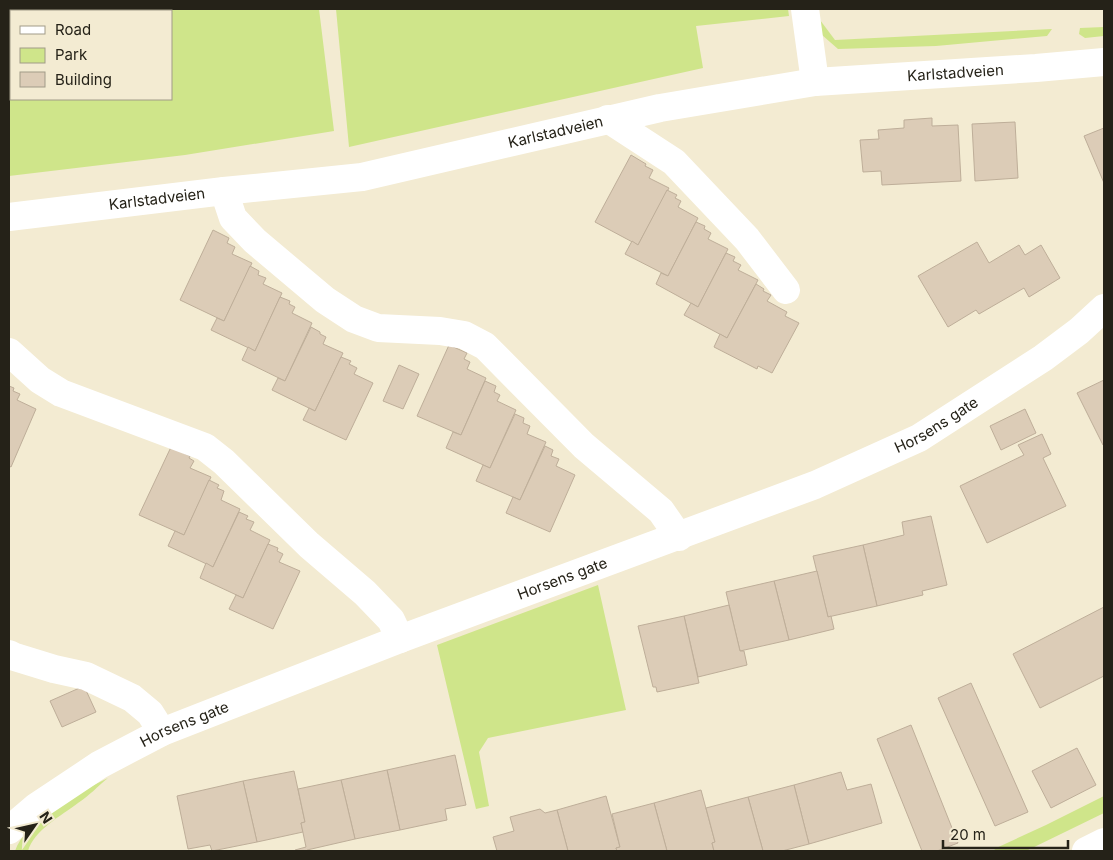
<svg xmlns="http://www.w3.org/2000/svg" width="1113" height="860" font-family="Inter,sans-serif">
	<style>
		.green { fill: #cfe58a }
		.building { fill: #dcccb7; stroke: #beae99 }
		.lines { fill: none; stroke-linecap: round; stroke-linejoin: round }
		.minor { stroke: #fff; stroke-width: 28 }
		.labels { text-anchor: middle; stroke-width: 4; stroke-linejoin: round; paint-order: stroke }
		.street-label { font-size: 15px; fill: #252218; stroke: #f3ebd2 }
	</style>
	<rect width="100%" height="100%" fill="#f3ebd2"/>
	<!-- green -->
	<g class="green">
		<path d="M9 9H68L69 11H11V99H171V11H165L166 9H319L334 131 185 155 9 176Z"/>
		<path d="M336 9H788L789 16 696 26 703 68 349 147Z"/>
		<path d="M820 20 835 40 1052 29 1047 36 936 46 838 49 822 35Z"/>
		<path d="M1104 27V36L1085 38 1079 34 1080 28Z"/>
		<path d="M598 585 626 710 488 738 479 752 489 806 476 809 437 645Z"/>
		<path d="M108 778C98 786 89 796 78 803 61 816 34 830 28 851H15C25 821 80 791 108 778Z"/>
		<path d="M1104 796V813L1026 851H997L994 849 1046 825Z"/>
	</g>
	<!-- building -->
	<g class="building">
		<path d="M932 118V126L958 125 961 181 882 185 881 171 863 172 860 140 879 139 878 130 904 128V120Z"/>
		<path d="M1015 122 1018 178 975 181 972 124Z"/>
		<path d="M1104 128V183L1084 136Z"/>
		<path d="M631 155 646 164 645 166 653 170 649 178 669 188 638 245 595 222Z"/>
		<path d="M667 190 677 195 675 198 681 201 678 207 698 218 668 276 625 254 632 241 638 245Z"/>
		<path d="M696 222 705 226 704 229 711 233 708 239 728 249 698 307 656 284 661 273 668 276Z"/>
		<path d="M213 230 229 238 227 243 235 247 232 254 252 263 224 321 180 300Z"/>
		<path d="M977 242 989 263 1019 245 1025 255 1041 245 1060 278 1029 297 1024 288 979 314 976 310 948 327 918 276Z"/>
		<path d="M726 253 735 257 733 261 741 265 738 270 758 280 727 338 684 315 691 303 698 307Z"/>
		<path d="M250 266 259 271 258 275 266 278 263 284 282 293 255 351 211 330 217 318 224 321Z"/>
		<path d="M756 284 764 289 763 291 771 295 767 301 787 312 785 316 799 323 772 373 758 366 757 369 714 347 720 334 727 338Z"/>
		<path d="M280 297 290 301 289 304 295 307 292 313 312 323 285 381 242 360 248 347 255 351Z"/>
		<path d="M311 327 320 332V334L326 337 323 344 343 353 315 411 272 390 278 378 285 381Z"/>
		<path d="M449 345 467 353 464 359 470 362 467 369 486 378 461 435 417 416Z"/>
		<path d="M341 357 351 361 349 364 357 368 354 374 373 383 346 440 303 420 309 408 315 411Z"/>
		<path d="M399 365 419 374 403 409 383 401Z"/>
		<path d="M1104 380V444L1103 445 1077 393Z"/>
		<path d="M485 381 496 386 494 392 500 395 497 401 516 410 490 468 446 448 453 432 461 435Z"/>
		<path d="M9 386 14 388 13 391 20 394 17 400 36 409 11 467 9 466Z"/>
		<path d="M1025 409 1036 433 1001 450 990 426Z"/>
		<path d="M515 414 524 418 523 423 530 426 527 434 546 442 520 500 476 481 483 465 490 468Z"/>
		<path d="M1042 434 1051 454 1043 458 1066 506 987 543 960 486 1024 455 1018 445Z"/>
		<path d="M545 446 553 450 551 456 559 459 556 466 575 475 550 532 506 513 513 497 520 500Z"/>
		<path d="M171 447 190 456 189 458 194 461 190 468 211 477 184 535 139 515Z"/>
		<path d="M209 480 219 485 217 488 224 491 221 500 240 509 213 567 168 546 175 531 184 535Z"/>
		<path d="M239 512 248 516 246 519 254 522 250 530 270 540 243 598 200 578 206 563 213 567Z"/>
		<path d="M931 516 947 585 922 591 923 595 877 606 863 545 904 535 902 522Z"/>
		<path d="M268 544 278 548 277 551 283 554 279 562 300 571 273 629 229 609 236 595 243 598Z"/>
		<path d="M863 545 877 606 828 617 813 556Z"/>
		<path d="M817 571 828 617 831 616 834 629 789 640 774 581Z"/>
		<path d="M774 581 789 640 740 651 726 592Z"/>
		<path d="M729 605 740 651H744L747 665 698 677 684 616Z"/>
		<path d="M1104 607V676L1040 708 1013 654Z"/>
		<path d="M684 616 699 683 657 692 656 687H653L638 626Z"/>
		<path d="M971 683 1028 812 995 826 938 698Z"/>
		<path d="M84 686 96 712 62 727 50 701Z"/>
		<path d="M911 725 958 843 937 851H922L877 739Z"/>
		<path d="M1077 748 1096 785 1051 808 1032 771Z"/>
		<path d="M455 755 466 805 445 809 447 820 400 830 387 770Z"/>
		<path d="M387 770 400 830 355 839 341 780Z"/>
		<path d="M294 771 305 822 301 823 303 832 257 842 243 781Z"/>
		<path d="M841 772 847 790 871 784 882 823 809 844 794 785Z"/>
		<path d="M341 780 355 839 307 850V851H296L295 850 306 847 301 823 305 822 298 789Z"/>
		<path d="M243 781 257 842 212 851 210 845 188 849 177 796Z"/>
		<path d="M794 785 809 844 782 851H763L748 797Z"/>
		<path d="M701 790 715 842 712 843 714 851H667L654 803Z"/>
		<path d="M606 796 620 847 616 848 617 851H568L557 810Z"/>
		<path d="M748 797 763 851H714L712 843 715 842 706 808Z"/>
		<path d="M654 803 667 851H617L616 848 620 847 612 814Z"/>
		<path d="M540 809 545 813 557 810 568 851H497L493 837 514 831 510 817Z"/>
	</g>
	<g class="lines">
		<!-- minor -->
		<g class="minor">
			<path d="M805 9 815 82"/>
			<path d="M608 119 674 162 747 239 786 290"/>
			<path d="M224 191 233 218 255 241 325 300 354 319 378 328 440 331 464 335 485 346 584 446 661 511 679 537"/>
			<path id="s1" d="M9 217 224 191 362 177 660 108 815 82 1036 68 1104 62"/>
			<path d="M9 352 40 380 61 393 205 447 224 462 309 545 365 593 391 620 400 639"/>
			<path d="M9 654 15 657 54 669 86 676 132 698 150 713 162 732"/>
			<path id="s2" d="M9 830 36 807 99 765 162 732 400 639 815 485 919 438 1043 358 1079 331 1104 308"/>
			<path d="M1086 851 1104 842"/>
		</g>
	</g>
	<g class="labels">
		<!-- street labels -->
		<g class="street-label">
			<text dy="5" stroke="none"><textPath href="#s1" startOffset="959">Karlstadveien</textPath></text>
			<text dy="5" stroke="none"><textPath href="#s1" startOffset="554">Karlstadveien</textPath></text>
			<text dy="5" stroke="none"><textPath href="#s1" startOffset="149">Karlstadveien</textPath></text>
			<text dy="5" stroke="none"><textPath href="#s2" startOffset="1016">Horsens gate</textPath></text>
			<text dy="5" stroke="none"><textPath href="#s2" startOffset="611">Horsens gate</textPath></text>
			<text dy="5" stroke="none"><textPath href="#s2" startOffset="206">Horsens gate</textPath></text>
		</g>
	</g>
	<!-- border -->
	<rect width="1113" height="860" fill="none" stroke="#252218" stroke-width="20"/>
	<!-- legend -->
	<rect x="10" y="10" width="162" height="90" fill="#f3ebd2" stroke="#a19b88"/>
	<rect x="20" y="26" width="25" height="8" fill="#ffffff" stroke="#a19b88"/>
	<text x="55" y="35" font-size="15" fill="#252218">Road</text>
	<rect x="20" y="48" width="25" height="15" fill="#cfe58a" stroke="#a19b88"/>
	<text x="55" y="60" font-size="15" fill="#252218">Park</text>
	<rect x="20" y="72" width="25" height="15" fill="#dcccb7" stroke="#a19b88"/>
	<text x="55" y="85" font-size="15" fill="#252218">Building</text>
	<!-- north arrow -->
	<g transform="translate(35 825) rotate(56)" stroke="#f3ebd2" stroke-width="4" paint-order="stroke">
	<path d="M0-4L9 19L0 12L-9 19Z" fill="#252218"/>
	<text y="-8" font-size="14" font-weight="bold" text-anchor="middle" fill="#252218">N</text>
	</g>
	<!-- scale -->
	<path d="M943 840v8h125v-8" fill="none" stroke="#252218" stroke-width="2.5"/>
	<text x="950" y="840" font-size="15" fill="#252218" stroke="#f3ebd2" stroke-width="4" paint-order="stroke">20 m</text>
</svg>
